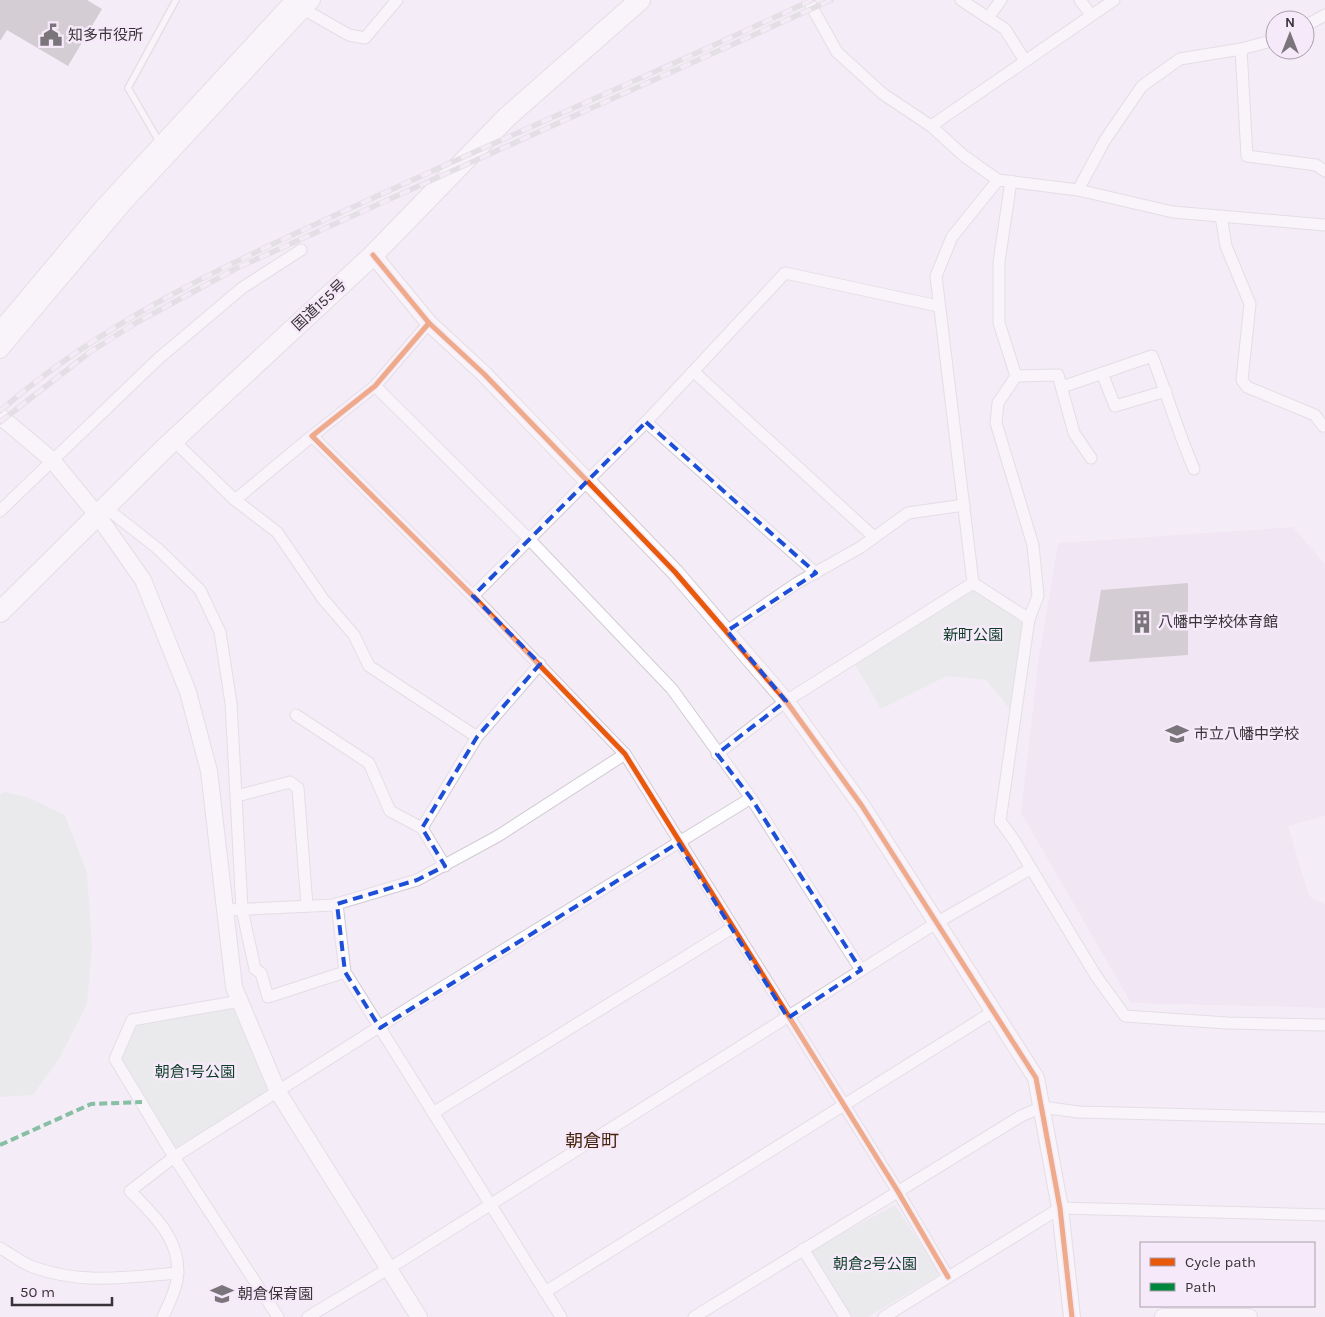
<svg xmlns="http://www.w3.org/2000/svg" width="1325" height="1317" font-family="Karla,'Noto Sans JP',sans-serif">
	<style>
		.built { fill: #eee1f2 }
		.green { fill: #dde7e3 }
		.building { fill: #aea7ac }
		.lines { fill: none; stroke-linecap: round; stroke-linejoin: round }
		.lane-casing { stroke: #d1cbd2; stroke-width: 8 }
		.street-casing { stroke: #d1cbd2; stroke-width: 13 }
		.secondary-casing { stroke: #d1cbd2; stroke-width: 18 }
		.highway-casing { stroke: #d1cbd2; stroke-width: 22 }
		.lane { stroke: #fdfcfe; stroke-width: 5.5 }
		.street { stroke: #fdfcfe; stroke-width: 11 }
		.secondary { stroke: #fdfcfe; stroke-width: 16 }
		.highway { stroke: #fdfcfe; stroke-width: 20 }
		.rail-casing { stroke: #d0ced1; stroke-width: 5.5 }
		.rail { stroke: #f6e9f9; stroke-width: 4; stroke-dasharray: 11; stroke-linecap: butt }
		.quiet { stroke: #00873e; stroke-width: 4; stroke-dasharray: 8 4; stroke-linecap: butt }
		.cycleway-casing { stroke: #f6e9f9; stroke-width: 8 }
		.cycleway { stroke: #e8590c; stroke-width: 5 }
		.marked { fill: none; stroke: #1d4ed8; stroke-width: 4; stroke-dasharray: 10 6; stroke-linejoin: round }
		.labels { text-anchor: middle; stroke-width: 5; stroke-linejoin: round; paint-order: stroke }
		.poi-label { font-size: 15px; fill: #383339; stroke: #f6e9f9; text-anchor: start }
		.street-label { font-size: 15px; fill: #383339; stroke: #f6e9f9 }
		.park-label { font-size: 15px; fill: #0c3c26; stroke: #f6e9f9 }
		.quarter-label { font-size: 18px; fill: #44240c; stroke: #f6e9f9 }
	</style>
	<rect width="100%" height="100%" fill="#f4ecf6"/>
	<!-- built -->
	<path class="built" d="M1293 527 1325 564V816L1288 826 1309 896 1325 904V1008L1131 1003 1021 813 1039 656 1058 543Z"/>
	<!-- green -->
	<g class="green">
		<path d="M973 583 1029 619 1015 715 986 680 947 676 881 709 852 659Z"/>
		<path d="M5 792 27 797 65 815 87 873 92 947 87 1004 59 1059 33 1095 0 1097V794Z"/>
		<path d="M240 1001 278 1092 174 1157 115 1059 132 1020Z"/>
		<path d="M895 1205 938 1271 937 1276 868 1317H852L812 1256 811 1250Z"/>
	</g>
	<!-- building -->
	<g class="building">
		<path d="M0 0H87L102 9 68 66 7 30 0 41Z"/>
		<path d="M1188 583V655L1089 662 1101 590Z"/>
	</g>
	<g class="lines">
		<defs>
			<path id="lane" d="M160 143 128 88 176 0"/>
			<g id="street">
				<path d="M808 0 837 52 883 94 931 126 964 156 998 180 1078 190 1173 212 1325 225"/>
				<path d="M961 0 1005 29 1025 61"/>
				<path d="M1080 0 1091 15"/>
				<path d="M298 6 349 35 365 38 397 0"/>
				<path d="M988 18 1001 0"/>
				<path d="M1305 26 1325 15"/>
				<path d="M1241 49 1247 156 1316 165 1325 171"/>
				<path d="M931 126 1114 0"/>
				<path d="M1011 181 999 262V323L1016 376 998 403 996 423 1033 545 1038 596 1029 619"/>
				<path d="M1078 190 1105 140 1142 86 1180 59 1241 49 1275 40"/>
				<path d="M1221 216 1226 246 1250 304 1242 380 1247 387 1315 415 1323 426 1325 425"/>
				<path d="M429 323 375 386 312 436 473 596 625 754 897 1190 948 1277"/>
				<path d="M694 372 874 537"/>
				<path d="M1102 373 1115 406 1166 391"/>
				<path d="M1016 376 1058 375 1074 433 1091 458"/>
				<path d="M375 386 530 540 672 689 751 798 861 970"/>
				<path d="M1062 387 1152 356C1167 394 1178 432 1194 469"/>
				<path d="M646 422 816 573"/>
				<path d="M174 441 235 500 277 532 323 599 354 635 369 666 477 737"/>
				<path d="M235 500 312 436"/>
				<path d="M106 508 157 548 200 590 220 632 231 703 242 909 255 969 261 973 268 997 345 972"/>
				<path d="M0 511 158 359 242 288 301 250"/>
				<path d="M973 583 1029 619 1000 821 1014 840 1096 976 1125 1016 1227 1023 1325 1025"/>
				<path d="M973 583 936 276 952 237 998 180"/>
				<path d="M473 596 646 422 785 273 938 306"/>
				<path d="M727 631 797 583 861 547 908 513 964 505"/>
				<path d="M296 715 369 763 390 811 422 828"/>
				<path d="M717 754 786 701 973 583"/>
				<path d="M237 796 290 782 298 788 307 906"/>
				<path d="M445 866 422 828 477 737 540 664"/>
				<path d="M337 904 345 972 561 1317"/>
				<path d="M227 910 333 905 417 880 498 836 625 754"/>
				<path d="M240 1001 132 1020 115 1059 174 1157 278 1317"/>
				<path d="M433 1113 732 928"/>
				<path d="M0 1248C11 1254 22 1263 33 1267 82 1285 128 1277 178 1273"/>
				<path d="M803 1249 845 1317"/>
				<path d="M545 1292 994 1011"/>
				<path d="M163 1317C168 1305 175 1293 177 1280 183 1242 155 1216 130 1191L174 1157 412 1006 751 798"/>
				<path d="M308 1317 401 1261 936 923 1030 869"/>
				<path d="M694 1317 1021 1116 1042 1107 1078 1112 1325 1118"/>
				<path d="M884 1317 1060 1208 1325 1215"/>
			</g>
			<g id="secondary">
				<path d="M373 255 429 323 484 374 675 572 786 701 862 806 1036 1078 1060 1208 1072 1317"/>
				<path d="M0 330 103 207 294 0"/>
				<path d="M0 350 123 204 312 0"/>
				<path d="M0 416 52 460 98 516 143 580 188 692 209 771 234 987 278 1092 419 1317"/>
				<path d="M1163 1317H1249"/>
			</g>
			<path id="highway" d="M0 612 165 448 373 255 507 117 640 0"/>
		</defs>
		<!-- lane casing -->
		<use href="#lane" class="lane-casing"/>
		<!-- street casing -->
		<use href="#street" class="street-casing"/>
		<!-- secondary casing -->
		<use href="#secondary" class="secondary-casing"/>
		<!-- highway casing -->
		<use href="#highway" class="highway-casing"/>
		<!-- lane -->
		<use href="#lane" class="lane"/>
		<!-- street -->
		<use href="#street" class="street"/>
		<!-- secondary -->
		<use href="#secondary" class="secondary"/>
		<!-- highway -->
		<use href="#highway" class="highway"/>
		<defs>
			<g id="rail">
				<path d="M0 411C110 315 242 258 373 198 519 131 667 68 812 0"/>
				<path d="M0 422 90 352 134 324 237 268 831 0"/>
			</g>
		</defs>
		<!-- rail casing -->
		<use href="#rail" class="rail-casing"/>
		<!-- rail -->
		<use href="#rail" class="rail"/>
		<!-- quiet -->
		<path class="quiet" d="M0 1145 91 1104 142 1102"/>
		<defs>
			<g id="cycleway">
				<path d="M373 255 429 323 484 374 675 572 786 701 862 806 1036 1078 1060 1208 1072 1317"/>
				<path d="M429 323 375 386 312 436 473 596 625 754 897 1190 948 1277"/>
			</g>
		</defs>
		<!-- cycleway casing -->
		<use href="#cycleway" class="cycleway-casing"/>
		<!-- cycleway -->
		<use href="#cycleway" class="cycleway"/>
	</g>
	<!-- marked area -->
	<path d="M0 0H1325V1317H0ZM646 422 816 573 727 631 786 701 717 754 751 798 861 970 788 1018 678 843 380 1028 345 972 337 904 417 880 445 866 422 828 477 737 540 664 473 596Z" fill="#f4ecf6" fill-opacity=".55" fill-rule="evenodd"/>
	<path class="marked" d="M646 422 816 573 727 631 786 701 717 754 751 798 861 970 788 1018 678 843 380 1028 345 972 337 904 417 880 445 866 422 828 477 737 540 664 473 596Z"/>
	<!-- icons -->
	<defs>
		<symbol id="civic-bare" viewBox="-9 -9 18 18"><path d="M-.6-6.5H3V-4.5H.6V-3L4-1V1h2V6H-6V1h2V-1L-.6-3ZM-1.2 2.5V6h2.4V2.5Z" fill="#7a747b" stroke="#f6e9f9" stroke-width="2.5" paint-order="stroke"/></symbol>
		<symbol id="building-bare" viewBox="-9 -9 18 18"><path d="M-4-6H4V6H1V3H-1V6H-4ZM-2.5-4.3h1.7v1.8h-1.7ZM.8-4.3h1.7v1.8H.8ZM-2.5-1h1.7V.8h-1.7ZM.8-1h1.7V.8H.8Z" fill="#7a747b" stroke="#f6e9f9" stroke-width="2.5" paint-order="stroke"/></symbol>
		<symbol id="school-bare" viewBox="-9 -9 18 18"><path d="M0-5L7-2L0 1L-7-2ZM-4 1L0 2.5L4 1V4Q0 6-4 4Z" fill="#7a747b" stroke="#f6e9f9" stroke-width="2.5" paint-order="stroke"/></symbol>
	</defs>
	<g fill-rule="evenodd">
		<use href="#civic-bare" x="35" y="19" width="32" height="32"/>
		<use href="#building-bare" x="1126" y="606" width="32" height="32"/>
		<use href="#school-bare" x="1161" y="718" width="32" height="32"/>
		<use href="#school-bare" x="206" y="1278" width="32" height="32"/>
	</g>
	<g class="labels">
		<!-- poi labels -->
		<g class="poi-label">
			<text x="68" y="40">知多市役所</text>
			<text x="1158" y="627">八幡中学校体育館</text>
			<text x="1194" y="739">市立八幡中学校</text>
			<text x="238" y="1299">朝倉保育園</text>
		</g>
		<!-- street labels -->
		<g class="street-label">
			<text transform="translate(319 305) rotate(-43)" y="5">国道155号</text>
		</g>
		<!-- park labels -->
		<g class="park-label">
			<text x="973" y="640">新町公園</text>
			<text x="195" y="1077">朝倉1号公園</text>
			<text x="875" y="1269">朝倉2号公園</text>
		</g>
		<!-- quarter labels -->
		<g class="quarter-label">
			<text x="592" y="1147">朝倉町</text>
		</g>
	</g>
	<!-- legend -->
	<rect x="1140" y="1242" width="175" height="65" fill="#f6e9f9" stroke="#aaa0ac"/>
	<rect x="1150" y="1258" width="25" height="8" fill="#e8590c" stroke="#aaa0ac"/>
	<text x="1185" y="1267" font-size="15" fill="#383339">Cycle path</text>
	<rect x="1150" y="1283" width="25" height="8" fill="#00873e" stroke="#aaa0ac"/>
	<text x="1185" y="1292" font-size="15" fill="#383339">Path</text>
	<!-- north arrow -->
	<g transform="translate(1290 35)"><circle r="24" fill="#f6e9f9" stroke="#aaa0ac"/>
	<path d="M0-4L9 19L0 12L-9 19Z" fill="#7a747b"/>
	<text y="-8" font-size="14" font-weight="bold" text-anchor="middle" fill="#383339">N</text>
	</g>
	<!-- scale -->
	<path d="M12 1297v8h100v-8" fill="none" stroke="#383339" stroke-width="2.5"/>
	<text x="20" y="1297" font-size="15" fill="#383339" stroke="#f6e9f9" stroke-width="4" paint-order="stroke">50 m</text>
</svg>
